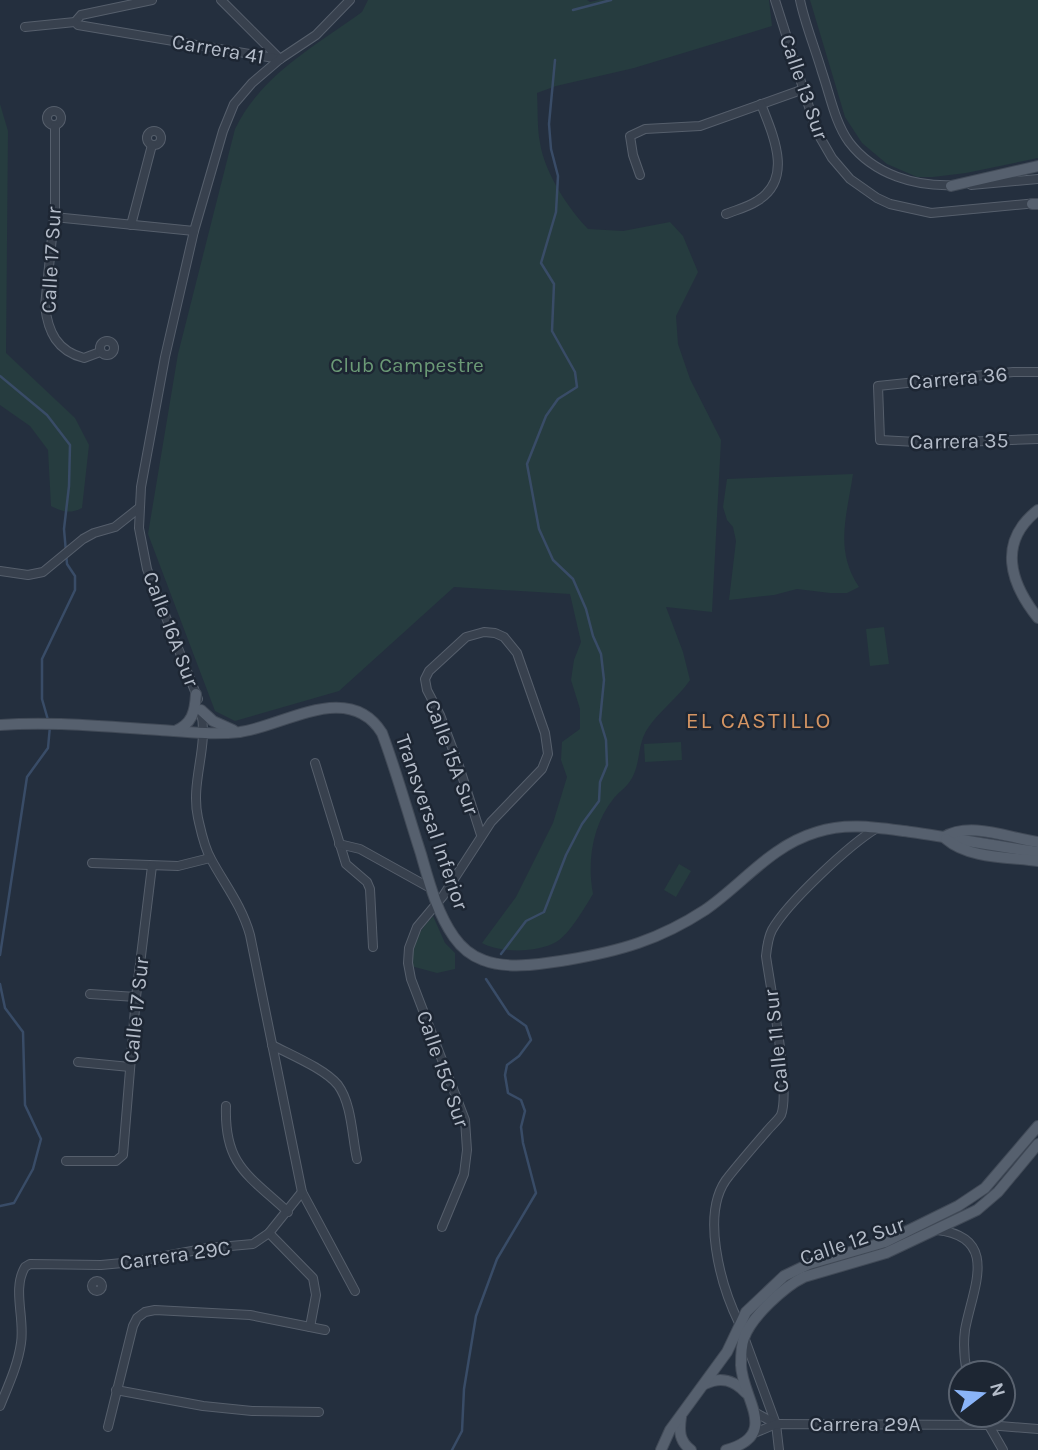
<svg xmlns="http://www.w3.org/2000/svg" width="1038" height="1450" font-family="Karla,sans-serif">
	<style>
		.green { fill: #263c3f }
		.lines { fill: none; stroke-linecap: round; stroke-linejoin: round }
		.stream { stroke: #394c67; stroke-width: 2.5 }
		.minor-casing { stroke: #565f6c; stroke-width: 10 }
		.major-casing { stroke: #414a57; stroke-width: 12 }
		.minor { stroke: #38414e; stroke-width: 8 }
		.major { stroke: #56606e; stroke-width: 10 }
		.labels { text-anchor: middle; stroke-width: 5; stroke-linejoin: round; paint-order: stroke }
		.street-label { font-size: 21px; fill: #b4bcc9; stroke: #1d2633 }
		.park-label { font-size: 21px; fill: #6b9a76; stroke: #1d2633 }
		.neighbourhood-label { font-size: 23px; letter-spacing: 2px; fill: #d59563; stroke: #1d2633 }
	</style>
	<rect width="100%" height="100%" fill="#242f3e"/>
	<!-- green -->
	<g class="green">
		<path d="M368 0H587L590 2 599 0H769L772 26 634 68 556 86 537 93C538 109 537 127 540 143 545 173 567 207 588 229L623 231 670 222 683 236 698 272 676 316 678 344 690 379 721 440 712 612 666 607 683 652 690 680C678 698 660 710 648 728 637 744 641 762 632 778 628 786 620 791 614 798 592 825 587 862 593 894 585 907 569 935 556 942 537 953 500 953 482 943L516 897 553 823 567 777 561 760 562 742 580 729V709L571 680 574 660 581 642 570 594 454 587 339 691 235 721 215 711 148 534 178 354 235 129C262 74 314 47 362 12Z"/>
		<path d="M810 0H1038V158L966 173 933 177H917L887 164 862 143 845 117Z"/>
		<path d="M0 104 8 131 6 353 75 418 89 445 82 508C70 514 63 512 51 506L48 450 30 426 0 405Z"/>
		<path d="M853 474C847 515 834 550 859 587L847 593H830L797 589 774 595 729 600 736 541 733 527 727 520 723 507 727 479Z"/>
		<path d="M884 627 889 664 870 666 866 629Z"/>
		<path d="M681 742 682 760 645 762 644 744Z"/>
		<path d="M679 864 691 871 676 897 664 890Z"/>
		<path d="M433 916 445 943 455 953V969L437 973 411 966C412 943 418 933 433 916Z"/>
	</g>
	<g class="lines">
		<!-- stream -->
		<g class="stream">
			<path d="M573 10 611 0"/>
			<path d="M0 376 47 415 70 445 69 486 64 529 67 564 75 576V590L42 659V699L48 720"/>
			<path d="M501 954 526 921 544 912 566 855 582 824 599 801 600 782 607 765 606 740 600 720 604 680 601 654 593 636 586 609 573 579 553 560 539 529 527 464 546 416 558 399 577 387 575 372 552 331 554 284 541 263 556 212 558 176 551 149 549 124 555 60"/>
			<path d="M0 955 27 777 48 748 50 726"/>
			<path d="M0 984 5 1008 23 1032 25 1105 41 1139 33 1169 14 1203 0 1206"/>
			<path d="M452 1450 462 1431 464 1389 476 1316 497 1259 536 1193 523 1143 521 1127 525 1111 521 1100 508 1093 505 1075 507 1065 519 1056 531 1040 526 1026 509 1014 486 979"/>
		</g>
		<defs>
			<g id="minor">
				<path d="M221 0 280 59"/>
				<path d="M775 0 817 132 832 158 850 179 877 198 890 204 931 213 1037 203"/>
				<path d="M800 0C805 24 815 48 822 72 830 95 835 123 849 142 874 175 916 187 955 185"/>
				<path d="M75 22 81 15 152 0"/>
				<path d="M25 27 75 22 78 25 280 59"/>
				<circle cx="54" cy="118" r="7"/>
				<path d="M55 126V208L45 306C48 332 57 351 84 358L100 352"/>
				<circle cx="154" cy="138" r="7"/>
				<path d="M640 175 633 155 630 136 645 129 700 126 804 89"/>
				<path d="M971 185 1038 179"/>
				<path d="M726 214C736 210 748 207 757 201 794 179 773 135 761 104"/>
				<path d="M54 217 194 231"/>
				<path d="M131 225 152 145"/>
				<circle cx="107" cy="348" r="7"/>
				<path d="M1038 372H1013L878 386 880 440 935 443 1038 439"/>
				<path d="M0 571 28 575 43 572 83 539 94 533 115 527 139 508"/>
				<path d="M198 699 147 569 139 528 141 487 165 357 194 231 223 131 234 104 252 83 280 59 316 35 350 0"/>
				<path d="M201 712C209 747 190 782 198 818 201 831 204 847 211 859 225 885 242 906 250 935L302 1192 355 1291"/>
				<path d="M315 763 346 864 367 882 370 889 373 947"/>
				<path d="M339 844 360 849 432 889"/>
				<path d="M92 863 178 866 210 858"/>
				<path d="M90 994 136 997"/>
				<path d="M272 1045C291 1055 325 1069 338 1085 352 1104 352 1137 357 1159"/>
				<path d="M78 1062 130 1067"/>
				<path d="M226 1106C224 1165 248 1175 288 1212"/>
				<path d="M66 1161H116L123 1155 136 997 152 866"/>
				<path d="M442 1227 464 1174 467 1150 465 1120 411 979 408 963 409 948 417 927 443 896 491 822 542 769 548 754 545 733 517 653 504 637 495 633 484 632 466 637 429 671 425 679 427 690 440 715 459 766 481 835"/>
				<path d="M937 1230C1001 1237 972 1290 965 1330 963 1345 964 1358 967 1373"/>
				<path d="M269 1233 313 1278 316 1295 310 1327"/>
				<circle cx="97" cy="1286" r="5"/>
				<path d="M739 1323C721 1286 699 1211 729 1176 741 1161 754 1146 767 1131 771 1126 778 1120 781 1115 791 1091 770 986 766 956 767 946 768 938 772 930 787 903 850 844 877 828"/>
				<path d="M744 1337 776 1424 779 1450"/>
				<path d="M116 1390 203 1406 252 1411 319 1412"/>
				<path d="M0 1406C8 1386 18 1365 21 1343 25 1318 12 1289 25 1267L30 1264 101 1265 133 1262 208 1248 253 1244 269 1233 302 1192"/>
				<path d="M756 1413 776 1424"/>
				<path d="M983 1415 1003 1450"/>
				<path d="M108 1427 133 1326 137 1318 145 1312 155 1310 250 1315 325 1330"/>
				<path d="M752 1434 776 1424 988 1425 1038 1429"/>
			</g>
			<g id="major">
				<path d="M951 186 1038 166"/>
				<path d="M1032 204H1038"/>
				<path d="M1038 510C997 542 1010 583 1038 618"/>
				<path d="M201 710 213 721 233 730"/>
				<path d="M0 725C53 721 106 727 160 730 186 732 213 735 240 732 284 726 349 680 382 733 397 773 408 814 421 854 429 882 437 913 454 937 461 947 472 956 483 960 508 970 541 964 567 960 620 951 659 940 705 910 743 884 770 846 817 832 848 822 879 828 911 832 953 838 995 846 1037 852"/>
				<path d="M175 731C192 724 195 712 196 694"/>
				<path d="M944 837C970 821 1009 838 1038 842"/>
				<path d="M946 839C969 859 1009 857 1038 861"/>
				<path d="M705 1384C721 1376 734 1380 746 1393"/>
				<path d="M681 1417C679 1431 679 1441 691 1450"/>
				<path d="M661 1450 670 1430 727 1352 746 1312 784 1276 809 1264 885 1242 958 1206 985 1188 1038 1126"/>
				<path d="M726 1450C781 1435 742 1399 741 1365 741 1356 741 1346 744 1338 751 1317 785 1286 804 1277L886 1253 977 1210 998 1192 1038 1144"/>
			</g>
		</defs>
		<!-- minor casing -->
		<use href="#minor" class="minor-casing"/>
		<!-- major casing -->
		<use href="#major" class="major-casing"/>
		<!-- minor -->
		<use href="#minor" class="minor"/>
		<!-- major -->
		<use href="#major" class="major"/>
	</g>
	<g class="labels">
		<!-- street labels -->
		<g class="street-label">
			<text transform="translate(218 49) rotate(10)" y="7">Carrera 41</text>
			<text transform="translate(804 87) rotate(71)" y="7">Calle 13 Sur</text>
			<text transform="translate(51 260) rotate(-87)" y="7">Calle 17 Sur</text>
			<text transform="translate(958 378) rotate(-5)" y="7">Carrera 36</text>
			<text transform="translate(959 441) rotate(-1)" y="7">Carrera 35</text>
			<text transform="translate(171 629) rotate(69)" y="7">Calle 16A Sur</text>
			<text transform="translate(452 757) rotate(70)" y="7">Calle 15A Sur</text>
			<text transform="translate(432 822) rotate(71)" y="7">Transversal Inferior</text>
			<text transform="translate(136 1010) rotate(-84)" y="7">Calle 17 Sur</text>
			<text transform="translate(776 1041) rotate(-96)" y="7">Calle 11 Sur</text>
			<text transform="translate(443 1069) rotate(71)" y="7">Calle 15C Sur</text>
			<text transform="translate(852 1241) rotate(-19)" y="7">Calle 12 Sur</text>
			<text transform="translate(175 1255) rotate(-8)" y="7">Carrera 29C</text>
			<text x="865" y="1431">Carrera 29A</text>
		</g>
		<!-- park labels -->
		<g class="park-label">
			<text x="407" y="372">Club Campestre</text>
		</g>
		<!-- neighbourhood labels -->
		<g class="neighbourhood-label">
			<text x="759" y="728">EL CASTILLO</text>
		</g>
	</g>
	<!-- north arrow -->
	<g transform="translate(982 1394) rotate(74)"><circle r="33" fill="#1d2633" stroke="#59626f" stroke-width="2"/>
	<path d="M0-5L12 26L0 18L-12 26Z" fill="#8ab4f8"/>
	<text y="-10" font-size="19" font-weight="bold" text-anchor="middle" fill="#b4bcc9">N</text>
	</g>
</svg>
